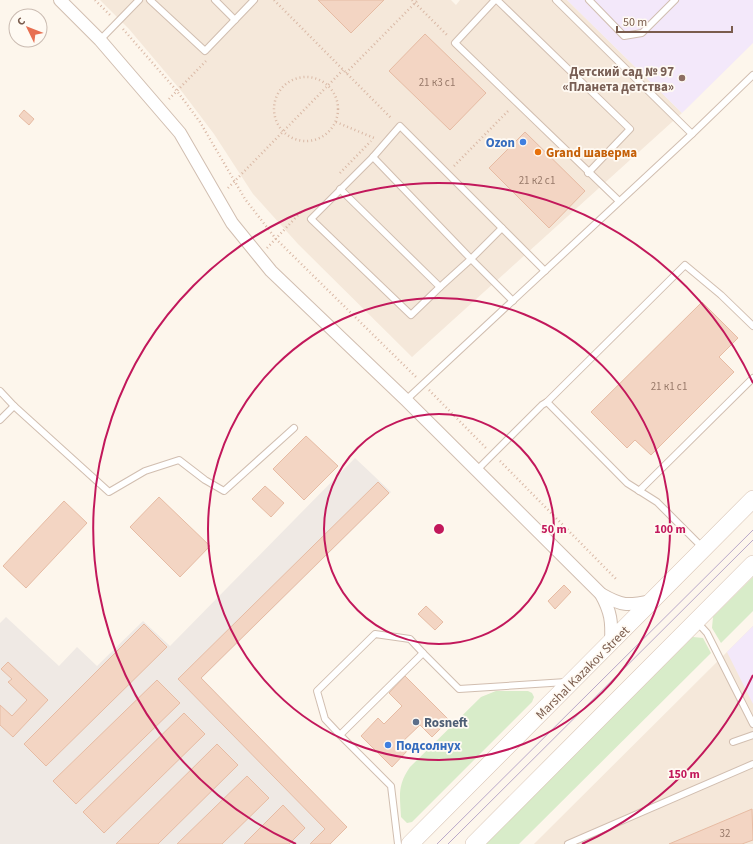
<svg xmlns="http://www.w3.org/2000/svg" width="753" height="844" font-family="'Source Sans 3',sans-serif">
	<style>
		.residential { fill: #f5e8da }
		.industrial { fill: #efe9e4 }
		.education { fill: #f3e8fa }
		.green { fill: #d8ecc9 }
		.building { fill: #f3d5c3; stroke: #e6bba3 }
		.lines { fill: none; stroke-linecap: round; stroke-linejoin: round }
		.service-casing { stroke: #d1beb0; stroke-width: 8 }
		.minor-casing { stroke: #d1beb0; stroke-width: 14 }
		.secondary-casing { stroke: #d6c0b0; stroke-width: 18 }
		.path { stroke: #d9b8a5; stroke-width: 2.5; stroke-dasharray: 1 3; stroke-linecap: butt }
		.service { stroke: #fff; stroke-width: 6 }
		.minor { stroke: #fff; stroke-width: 12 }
		.secondary { stroke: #fff; stroke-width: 17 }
		.tram { stroke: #b9a8c9; stroke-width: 1 }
		.ring { fill: none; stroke: #c2185b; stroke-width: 2 }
		.education-dot { fill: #8d6e63; stroke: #fffaf3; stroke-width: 1.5 }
		.shop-dot { fill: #3f7fe0; stroke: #fffaf3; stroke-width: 1.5 }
		.food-dot { fill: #e8710a; stroke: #fffaf3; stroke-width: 1.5 }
		.service-dot { fill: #5c6f8a; stroke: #fffaf3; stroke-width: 1.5 }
		.labels { text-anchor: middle; stroke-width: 3.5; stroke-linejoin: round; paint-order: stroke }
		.number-label { font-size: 11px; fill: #987a6a }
		.education-label { font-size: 13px; font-weight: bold; fill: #785e54; stroke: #fffaf3; text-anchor: end }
		.shop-label { font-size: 13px; font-weight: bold; fill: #366cbe; stroke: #fffaf3; text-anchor: end }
		.food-label { font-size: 13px; font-weight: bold; fill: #c56008; stroke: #fffaf3; text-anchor: start }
		.street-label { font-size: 13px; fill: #7a5c4d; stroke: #fffaf3 }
		.service-label { font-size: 13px; font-weight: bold; fill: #4e5e75; stroke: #fffaf3; text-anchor: start }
		.centre { fill: #c2185b; stroke: #fffaf3; stroke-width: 2 }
		.ring-label { font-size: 12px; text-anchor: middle; font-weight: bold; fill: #c2185b; stroke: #fffaf3; stroke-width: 3.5; stroke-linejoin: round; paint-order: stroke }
	</style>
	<rect width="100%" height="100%" fill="#fdf6ec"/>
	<!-- residential -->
	<g class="residential">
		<path d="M100 0H451L456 5 460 0H567L682 113 412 357 298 244 253 194 214 134 183 93 129 29Z"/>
		<path d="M753 626V844H534L727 652Z"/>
	</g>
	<!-- industrial -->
	<path class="industrial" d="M355 458 391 492 202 678 347 827 331 844H0V623L6 617 59 666 77 647 97 666 143 621 170 646Z"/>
	<!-- education -->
	<g class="education">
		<path d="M567 0H753V43L682 113Z"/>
		<path d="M753 626V704L727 652Z"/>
	</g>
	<!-- green -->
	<g class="green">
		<path d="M753 577V611L721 643 712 628 713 617Z"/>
		<path d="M693 637 703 638 711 653 519 844H486Z"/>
		<path d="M496 691H528L532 693 534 697 532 702 412 822 407 823 401 817C400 795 397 786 410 767L481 697Z"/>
	</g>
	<!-- building -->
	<g class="building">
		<path d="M318 0H384L351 33Z"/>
		<path d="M425 34 486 93 450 130 389 71Z"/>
		<path d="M24 110 34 119 29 125 19 116Z"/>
		<path d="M525 132 585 191 549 228 489 168Z"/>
		<path d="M702 302 738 338 719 357 734 372 651 455 635 440 627 448 591 412Z"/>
		<path d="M306 436 338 466 304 500 273 469Z"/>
		<path d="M378 482 389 493 201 678 347 827 330 844H310L325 829 178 679Z"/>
		<path d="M265 486 284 503 271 517 252 499Z"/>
		<path d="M159 497 210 546 180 577 130 527Z"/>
		<path d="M64 501 87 523 26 588 3 566Z"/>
		<path d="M564 585 571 592 555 609 548 601Z"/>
		<path d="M426 606 443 622 435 630 418 614Z"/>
		<path d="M144 624 167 647 46 766 24 744Z"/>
		<path d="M8 662 48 700 13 737 0 725V705L12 716 27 700 8 682 12 679 1 669Z"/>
		<path d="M405 676 449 720 432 737 420 725 401 743 408 750 392 767 361 736 378 718 384 724 402 706 389 693Z"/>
		<path d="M157 680 180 703 76 804 53 781Z"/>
		<path d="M184 713 205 734 104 833 83 812Z"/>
		<path d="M217 744 238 765 158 844H116Z"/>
		<path d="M247 776 269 798 222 844H177Z"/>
		<path d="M283 805 305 828 289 844H244Z"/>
		<path d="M752 809 753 840 742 844H669Z"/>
	</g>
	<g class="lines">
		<defs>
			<g id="service">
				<path d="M150 0 205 51 254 0"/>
				<path d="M215 0 235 20"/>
				<path d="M495 0 455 43 619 201"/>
				<path d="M497 0 630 129 588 173"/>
				<path d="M556 0 692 134"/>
				<path d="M589 0 624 36 642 33 675 0"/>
				<path d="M100 40 139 0"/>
				<path d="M373 157 400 126 545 271"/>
				<path d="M340 189 440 287"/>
				<path d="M502 228 471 259 373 157 311 219 411 315 440 287 471 259 513 301"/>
				<path d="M0 391 14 406"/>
				<path d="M406 400 692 134 753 75"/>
				<path d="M547 402 627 483 657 502 703 548"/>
				<path d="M0 420 14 406 109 492 145 471 179 460 205 480 224 491 294 428"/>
				<path d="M477 470 542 405 547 402 685 265 721 295 753 326"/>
				<path d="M639 491 753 378"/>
				<path d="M697 622 707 633 753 724"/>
				<path d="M340 735 325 719 317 691 375 634 410 639 423 653"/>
				<path d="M733 742 753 735"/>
				<path d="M398 844 391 786 340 735 423 653 459 689 566 682"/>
				<path d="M568 844 753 764"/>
			</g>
			<g id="minor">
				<path d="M60 0 100 40 180 133 232 223 271 271 406 400 601 594C622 606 627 606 651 601"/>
				<path d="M601 594C611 612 612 622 611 642"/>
			</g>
			<g id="secondary">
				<path d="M410 844 753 499"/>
				<path d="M474 844 753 564"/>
			</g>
		</defs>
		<!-- service casing -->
		<use href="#service" class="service-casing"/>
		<!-- minor casing -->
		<use href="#minor" class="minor-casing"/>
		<!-- secondary casing -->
		<use href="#secondary" class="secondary-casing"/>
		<!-- path -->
		<g class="path">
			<path d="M95 0 110 15"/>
			<path d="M274 0 392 119"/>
			<path d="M412 0 448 36"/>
			<path d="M123 29 177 91 200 122 245 199 276 239 416 377"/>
			<path d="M346 73 418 0"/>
			<circle cx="306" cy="109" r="32"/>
			<path d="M169 99 206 61"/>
			<path d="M336 122 374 138"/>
			<path d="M454 166 510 109"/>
			<path d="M340 173 371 141"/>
			<path d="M228 188 343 70"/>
			<path d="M267 248 301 212"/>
			<path d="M429 390 486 448"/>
			<path d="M500 461 617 580"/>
		</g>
		<!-- service -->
		<use href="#service" class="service"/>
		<!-- minor -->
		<use href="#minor" class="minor"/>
		<!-- secondary -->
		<use href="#secondary" class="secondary"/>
		<!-- tram -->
		<g class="tram">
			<path d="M437 844 753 530"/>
			<path d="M448 844 753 540"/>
		</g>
	</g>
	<!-- distance rings -->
	<g class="ring">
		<circle cx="439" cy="529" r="115"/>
		<circle cx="439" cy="529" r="231"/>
		<path d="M753 675A346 346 0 0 1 582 844M296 844A346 346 0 1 1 753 383"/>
	</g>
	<!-- markers -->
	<circle class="education-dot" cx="682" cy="78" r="4"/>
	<g class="shop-dot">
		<circle cx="523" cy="142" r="4"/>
		<circle cx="388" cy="745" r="4"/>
	</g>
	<circle class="food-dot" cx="538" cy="152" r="4"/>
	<circle class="service-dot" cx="416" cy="722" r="4"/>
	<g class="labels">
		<!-- number labels -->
		<g class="number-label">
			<text x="437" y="86">21 к3 с1</text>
			<text x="537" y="184">21 к2 с1</text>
			<text x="669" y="390">21 к1 с1</text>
			<text x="725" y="837">32</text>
		</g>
		<!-- education labels -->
		<g class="education-label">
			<text x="674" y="76">Детский сад № 97<tspan x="674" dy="15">«Планета детства»</tspan></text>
		</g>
		<!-- shop labels -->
		<g class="shop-label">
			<text x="515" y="147">Ozon</text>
			<text x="396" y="750" text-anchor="start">Подсолнух</text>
		</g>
		<!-- food labels -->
		<g class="food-label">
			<text x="546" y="157">Grand шаверма</text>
		</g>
		<!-- street labels -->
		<g class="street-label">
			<text transform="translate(582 672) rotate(-45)" y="5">Marshal Kazakov Street</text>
		</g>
		<!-- service labels -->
		<g class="service-label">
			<text x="424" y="727">Rosneft</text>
		</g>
	</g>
	<circle cx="439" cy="529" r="6" class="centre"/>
	<g class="ring-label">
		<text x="554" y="533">50 m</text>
		<text x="670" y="533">100 m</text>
		<text x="684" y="778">150 m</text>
	</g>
	<!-- north arrow -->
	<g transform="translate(28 28) rotate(313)"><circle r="19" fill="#fffaf3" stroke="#cabbb1"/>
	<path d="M0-3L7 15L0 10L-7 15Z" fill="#e76f51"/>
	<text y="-6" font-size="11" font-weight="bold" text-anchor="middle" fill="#7a5c4d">С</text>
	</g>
	<!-- scale -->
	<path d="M617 26v6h115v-6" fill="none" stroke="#7a5c4d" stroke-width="2"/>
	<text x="623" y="26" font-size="12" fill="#7a5c4d" stroke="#fffaf3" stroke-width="3" paint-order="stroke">50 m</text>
</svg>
